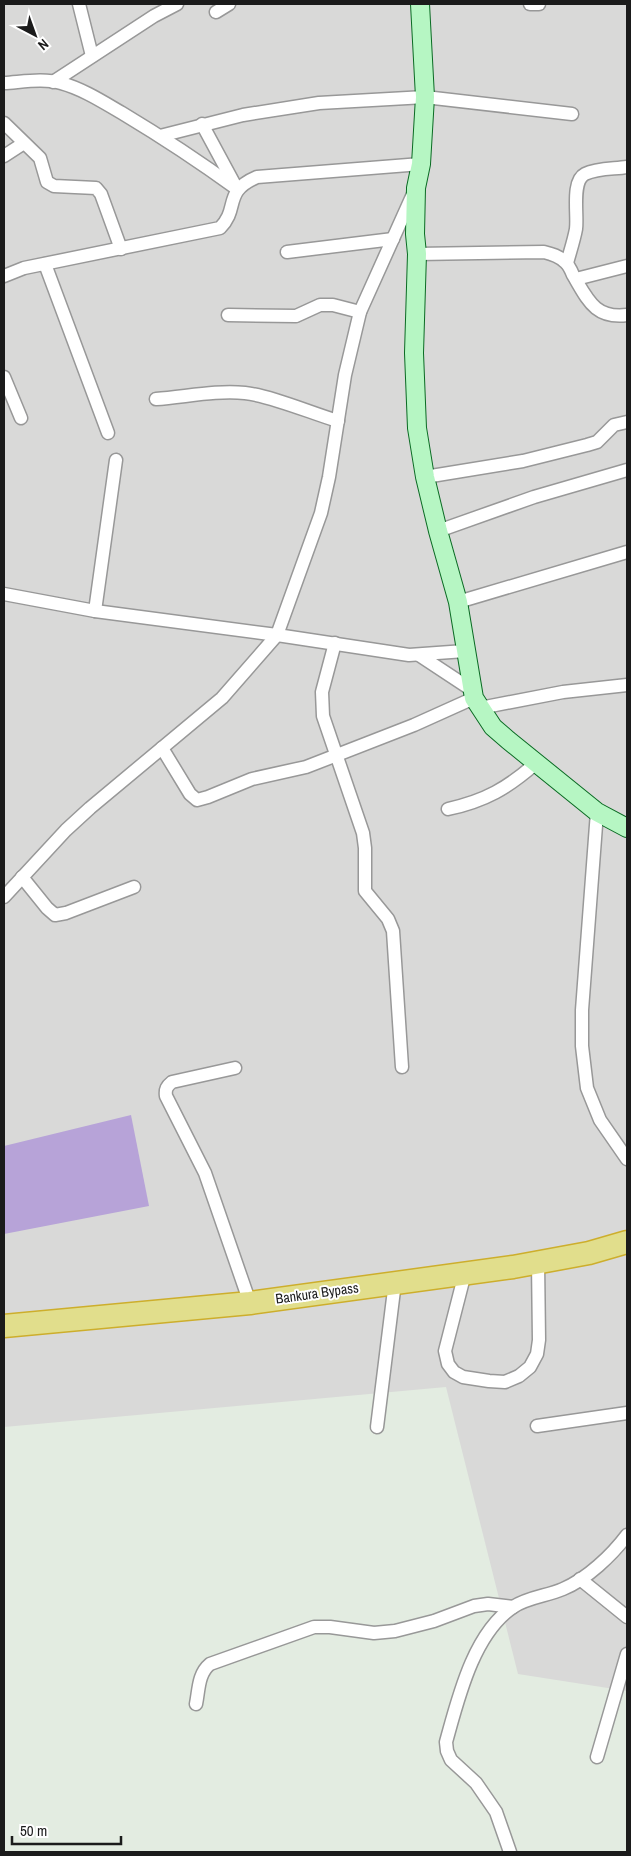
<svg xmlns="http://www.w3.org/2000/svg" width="631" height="1856" font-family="'Archivo Narrow',sans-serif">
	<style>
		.residential { fill: #d9d9d8 }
		.water { fill: #b7a3d8 }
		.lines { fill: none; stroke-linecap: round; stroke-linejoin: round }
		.street-casing { stroke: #989898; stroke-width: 15 }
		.secondary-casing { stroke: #0a6b23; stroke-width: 20 }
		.highway-casing { stroke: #cdae2c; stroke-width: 25 }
		.street { stroke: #fff; stroke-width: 12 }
		.secondary { stroke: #b6f6c3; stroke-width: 18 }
		.highway { stroke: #e1de8c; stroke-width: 22 }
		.labels { text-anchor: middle; stroke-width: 4; stroke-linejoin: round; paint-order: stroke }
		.street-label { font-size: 14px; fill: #1b1b1b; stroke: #fff }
	</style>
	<rect width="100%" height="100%" fill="#e3ece1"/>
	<!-- residential -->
	<path class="residential" d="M4 4H627V1691L518 1674 446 1387 4 1427Z"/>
	<!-- water -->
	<path class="water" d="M131 1115 149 1206 4 1234V1146Z"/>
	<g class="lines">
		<defs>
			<g id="street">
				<path d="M79 4 92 56"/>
				<path d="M530 4H539"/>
				<path d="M216 12 229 4"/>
				<path d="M53 82 154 16 177 4"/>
				<path d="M4 83C22 82 44 78 61 83 83 89 103 102 122 113 162 137 200 162 237 189"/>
				<path d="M4 123 40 158 47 182 54 186 96 188 101 194 121 249"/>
				<path d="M202 124 236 187"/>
				<path d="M160 136 243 115 319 103 425 97 572 114"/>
				<path d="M4 156 24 143"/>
				<path d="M287 252 393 239"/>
				<path d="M417 254 544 252C552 254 559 256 565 262 569 265 571 270 573 275 588 300 595 319 627 315"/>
				<path d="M567 263C570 252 574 240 576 229 578 215 571 181 585 174 597 168 614 169 627 167"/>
				<path d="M45 264 108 433"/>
				<path d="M4 276 24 268 220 228C240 208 222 192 257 177L421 164"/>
				<path d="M576 279 627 266"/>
				<path d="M228 315 296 316 320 305H333L360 312"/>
				<path d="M4 377 21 418"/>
				<path d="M156 399C185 397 216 390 245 393 272 396 311 413 338 421"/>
				<path d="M425 477 523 461 587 445 597 442 614 425 627 422"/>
				<path d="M438 531 534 497 627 470"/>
				<path d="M4 594 95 611 277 635 409 655 465 651"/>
				<path d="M458 602 627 552"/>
				<path d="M95 611 116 460"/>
				<path d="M335 643 322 692 323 716 363 833 365 848V891L388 919 393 931 402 1067"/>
				<path d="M419 655 472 690"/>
				<path d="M480 708 563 692 627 685"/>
				<path d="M162 748 190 794 197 800 208 797 252 779 306 767 414 725 474 698"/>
				<path d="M448 809C485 801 508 788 536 763"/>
				<path d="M597 812 582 1010V1046L587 1088 600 1120 627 1159"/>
				<path d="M22 877 47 908 55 915 66 913 134 887"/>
				<path d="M4 897 66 830 90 808 222 698 277 635 321 513 329 477 345 375 360 312 414 192"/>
				<path d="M235 1068 172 1082C167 1086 165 1089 166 1096L205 1173 250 1303"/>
				<path d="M465 1273 445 1351 448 1364 454 1372 463 1377 489 1381 505 1382 519 1376 530 1367 537 1354 539 1340 538 1262"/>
				<path d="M537 1426 627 1413"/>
				<path d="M377 1427 395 1282"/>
				<path d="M580 1579 627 1617"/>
				<path d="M196 1704C199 1689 198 1674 210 1664L314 1627H330L374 1633 395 1631 434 1621 474 1606 488 1604 513 1607"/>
				<path d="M597 1757 627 1654"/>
				<path d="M510 1852 496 1812 476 1783 451 1760 447 1751 446 1742C458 1699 473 1634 513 1607 528 1597 547 1596 563 1589 587 1579 612 1555 627 1535"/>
			</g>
			<path id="secondary" d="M420 4 425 97 421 164 416 188 415 234 417 254 414 353 417 428 425 477 438 531 458 602 474 698 493 727 508 740 597 812 627 828"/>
			<path id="highway" d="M4 1326 250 1303 513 1267 589 1253 627 1242"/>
		</defs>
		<!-- street casing -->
		<use href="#street" class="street-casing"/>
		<!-- secondary casing -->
		<use href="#secondary" class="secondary-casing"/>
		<!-- highway casing -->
		<use href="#highway" class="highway-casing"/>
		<!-- street -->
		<use href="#street" class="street"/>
		<!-- secondary -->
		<use href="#secondary" class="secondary"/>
		<!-- highway -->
		<use href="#highway" class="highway"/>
	</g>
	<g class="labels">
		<!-- street labels -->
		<g class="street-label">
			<text transform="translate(317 1293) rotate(-8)" y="5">Bankura Bypass</text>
		</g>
	</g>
	<!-- border -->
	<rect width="631" height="1856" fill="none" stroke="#1b1b1b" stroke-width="10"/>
	<!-- north arrow -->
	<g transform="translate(35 35) rotate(139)" stroke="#ffffff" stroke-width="4" paint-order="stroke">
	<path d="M0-4L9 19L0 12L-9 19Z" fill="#1b1b1b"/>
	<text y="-8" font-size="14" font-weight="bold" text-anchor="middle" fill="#1b1b1b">N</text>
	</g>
	<!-- scale -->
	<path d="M12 1836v8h109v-8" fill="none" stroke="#1b1b1b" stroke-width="2.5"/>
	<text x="20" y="1836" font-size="15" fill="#1b1b1b" stroke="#ffffff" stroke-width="4" paint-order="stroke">50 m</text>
</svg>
